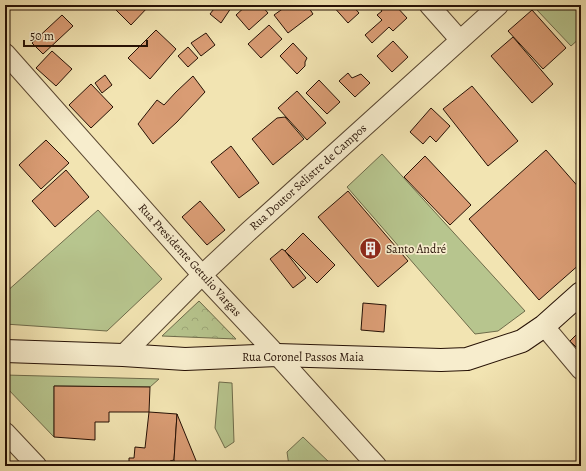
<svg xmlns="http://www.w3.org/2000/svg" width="586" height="471" font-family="Alegreya,serif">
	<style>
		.grass { fill: #b7c58e; stroke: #6e6b4a }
		.park { fill: url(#park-crowns); stroke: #6e6b4a }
		.building { fill: #d99c74; stroke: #261105 }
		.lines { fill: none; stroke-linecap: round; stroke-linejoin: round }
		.minor-casing { stroke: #594630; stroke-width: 21 }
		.secondary-casing { stroke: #261105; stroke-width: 24 }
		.minor { stroke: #f7edcd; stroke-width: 19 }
		.secondary { stroke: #f7edcd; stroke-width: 22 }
		.labels { text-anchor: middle; stroke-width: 3.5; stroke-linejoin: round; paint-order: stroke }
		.street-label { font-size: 12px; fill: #261105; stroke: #f7edcd }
		.poi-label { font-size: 12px; fill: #261105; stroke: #f7edcd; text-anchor: start }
	</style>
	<defs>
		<pattern id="park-crowns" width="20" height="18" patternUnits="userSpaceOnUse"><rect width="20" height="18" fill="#b7c58e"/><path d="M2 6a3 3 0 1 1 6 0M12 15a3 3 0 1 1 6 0" fill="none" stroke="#9da879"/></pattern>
	</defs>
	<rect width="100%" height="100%" fill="#f2e4b2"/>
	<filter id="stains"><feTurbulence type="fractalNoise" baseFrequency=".005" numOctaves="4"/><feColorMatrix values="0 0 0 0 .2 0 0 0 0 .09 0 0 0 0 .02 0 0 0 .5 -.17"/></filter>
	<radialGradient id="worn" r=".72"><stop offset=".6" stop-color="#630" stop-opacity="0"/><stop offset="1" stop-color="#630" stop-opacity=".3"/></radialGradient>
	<!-- grass -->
	<g class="grass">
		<path d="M542 5H581V37L571 46 537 10Z"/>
		<path d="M382 154 525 311 498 331 475 334 347 187Z"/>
		<path d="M98 210 162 279 107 331 5 324V293Z"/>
		<path d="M5 375 159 379 150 387 54 386V437L5 386Z"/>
		<path d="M219 382 232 383 234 442 225 448 215 428Z"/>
		<path d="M303 437 333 466H289L287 452Z"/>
	</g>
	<!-- park -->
	<path class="park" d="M199 301 236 339 162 336Z"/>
	<!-- building -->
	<g class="building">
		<path d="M111 5H148L149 6 131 25Z"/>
		<path d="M217 5H233L221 23 210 14Z"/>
		<path d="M247 5H261L268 13 249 30 236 15Z"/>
		<path d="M288 5H307L313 14 288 33 274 15Z"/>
		<path d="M332 5H352L359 13 348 23Z"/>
		<path d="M381 5H395L407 18 393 31 389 27 372 43 365 35 382 20 377 15 382 11 379 7Z"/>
		<path d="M532 10 566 48 543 69 508 31Z"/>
		<path d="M62 15 73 26 43 54 32 43Z"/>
		<path d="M269 25 282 39 261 58 248 44Z"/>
		<path d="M156 30 176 49 150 79 128 58Z"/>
		<path d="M206 33 215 45 201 56 191 43Z"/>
		<path d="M513 37 553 84 532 103 491 56Z"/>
		<path d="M393 41 408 57 392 72 377 56Z"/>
		<path d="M293 43 307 58 305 62V66L297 74 280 56Z"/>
		<path d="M188 47 198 58 188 67 178 56Z"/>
		<path d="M52 51 72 69 56 86 36 68Z"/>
		<path d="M348 73 352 78 361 74 370 83 355 97 339 81Z"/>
		<path d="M105 75 112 85 102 93 95 83Z"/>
		<path d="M193 76 205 92 177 122 153 144 138 124 157 100 164 105 176 92Z"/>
		<path d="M319 80 340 102 327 114 306 93Z"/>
		<path d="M91 84 113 107 91 128 69 105Z"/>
		<path d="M472 86 518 141 488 166 443 109Z"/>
		<path d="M297 91 326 123 307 140 278 108Z"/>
		<path d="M431 108 450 126 436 142 430 136 423 144 410 132Z"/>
		<path d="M285 117 304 139 273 165 252 139 277 118Z"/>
		<path d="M46 140 69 163 41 189 19 165Z"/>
		<path d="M231 146 259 183 239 198 211 162Z"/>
		<path d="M546 150 581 190V263L539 300 469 219Z"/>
		<path d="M425 156 471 205 450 225 404 177Z"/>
		<path d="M66 170 89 197 55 227 32 201Z"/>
		<path d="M348 191 408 261 378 287 318 217Z"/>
		<path d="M200 201 225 230 207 245 182 217Z"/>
		<path d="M303 233 335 265 317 283 285 251Z"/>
		<path d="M282 249 285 251 306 278 293 288 270 259Z"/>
		<path d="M363 303 386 305 384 332 361 330Z"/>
		<path d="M581 330V352L570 341Z"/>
		<path d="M54 386 150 387 149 412H109V422H95V440L54 437Z"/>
		<path d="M149 412 177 414 174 460 170 461V463L176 464V466H121V464L129 465V458H134L135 447 145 448Z"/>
		<path d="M177 414 197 463 199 466H176L174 460Z"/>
	</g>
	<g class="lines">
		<defs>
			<g id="minor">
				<path d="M429 5 460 40"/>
				<path d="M5 53 202 275 277 355 377 466"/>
				<path d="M544 326 581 370"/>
				<path d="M123 355 202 275 249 231 499 5"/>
				<path d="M5 432 37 466"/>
			</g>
			<path id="secondary" d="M5 351 123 355 185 359 277 355 441 360 467 359 522 341 544 326 581 293"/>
		</defs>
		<!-- minor casing -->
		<use href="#minor" class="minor-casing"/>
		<!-- secondary casing -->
		<use href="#secondary" class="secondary-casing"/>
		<!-- minor -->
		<use href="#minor" class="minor"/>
		<!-- secondary -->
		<use href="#secondary" class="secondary"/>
	</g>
	<!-- icons -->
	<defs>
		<symbol id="building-disc" viewBox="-11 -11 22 22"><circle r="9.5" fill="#8f2418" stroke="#f7edcd"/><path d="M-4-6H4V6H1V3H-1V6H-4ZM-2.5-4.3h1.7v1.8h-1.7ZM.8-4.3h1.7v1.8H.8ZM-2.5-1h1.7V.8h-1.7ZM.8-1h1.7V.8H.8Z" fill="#fff"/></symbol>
	</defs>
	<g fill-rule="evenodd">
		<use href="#building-disc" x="358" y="236" width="25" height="25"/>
	</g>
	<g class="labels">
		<!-- street labels -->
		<g class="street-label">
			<text transform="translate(308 177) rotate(-42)" y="4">Rua Doutor Selistre de Campos</text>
			<text transform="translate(190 260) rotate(48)" y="4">Rua Presidente Getulio Vargas</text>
			<text x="303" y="361">Rua Coronel Passos Maia</text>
		</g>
		<!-- poi labels -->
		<g class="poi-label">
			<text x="386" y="253">Santo André</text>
		</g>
	</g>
	<!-- margin -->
	<rect width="586" height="471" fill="none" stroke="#f2e4b2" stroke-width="20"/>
	<rect x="6" y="6" width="574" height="459" fill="none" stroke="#261105" stroke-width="2"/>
	<rect x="10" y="10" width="566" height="451" fill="none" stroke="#261105"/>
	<!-- scale -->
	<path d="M24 40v6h123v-6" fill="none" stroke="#261105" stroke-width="2"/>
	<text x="30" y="40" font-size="12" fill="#261105" stroke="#f7edcd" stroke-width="3" paint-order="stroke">50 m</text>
	<rect width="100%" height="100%" filter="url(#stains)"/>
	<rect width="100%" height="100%" fill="url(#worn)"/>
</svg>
